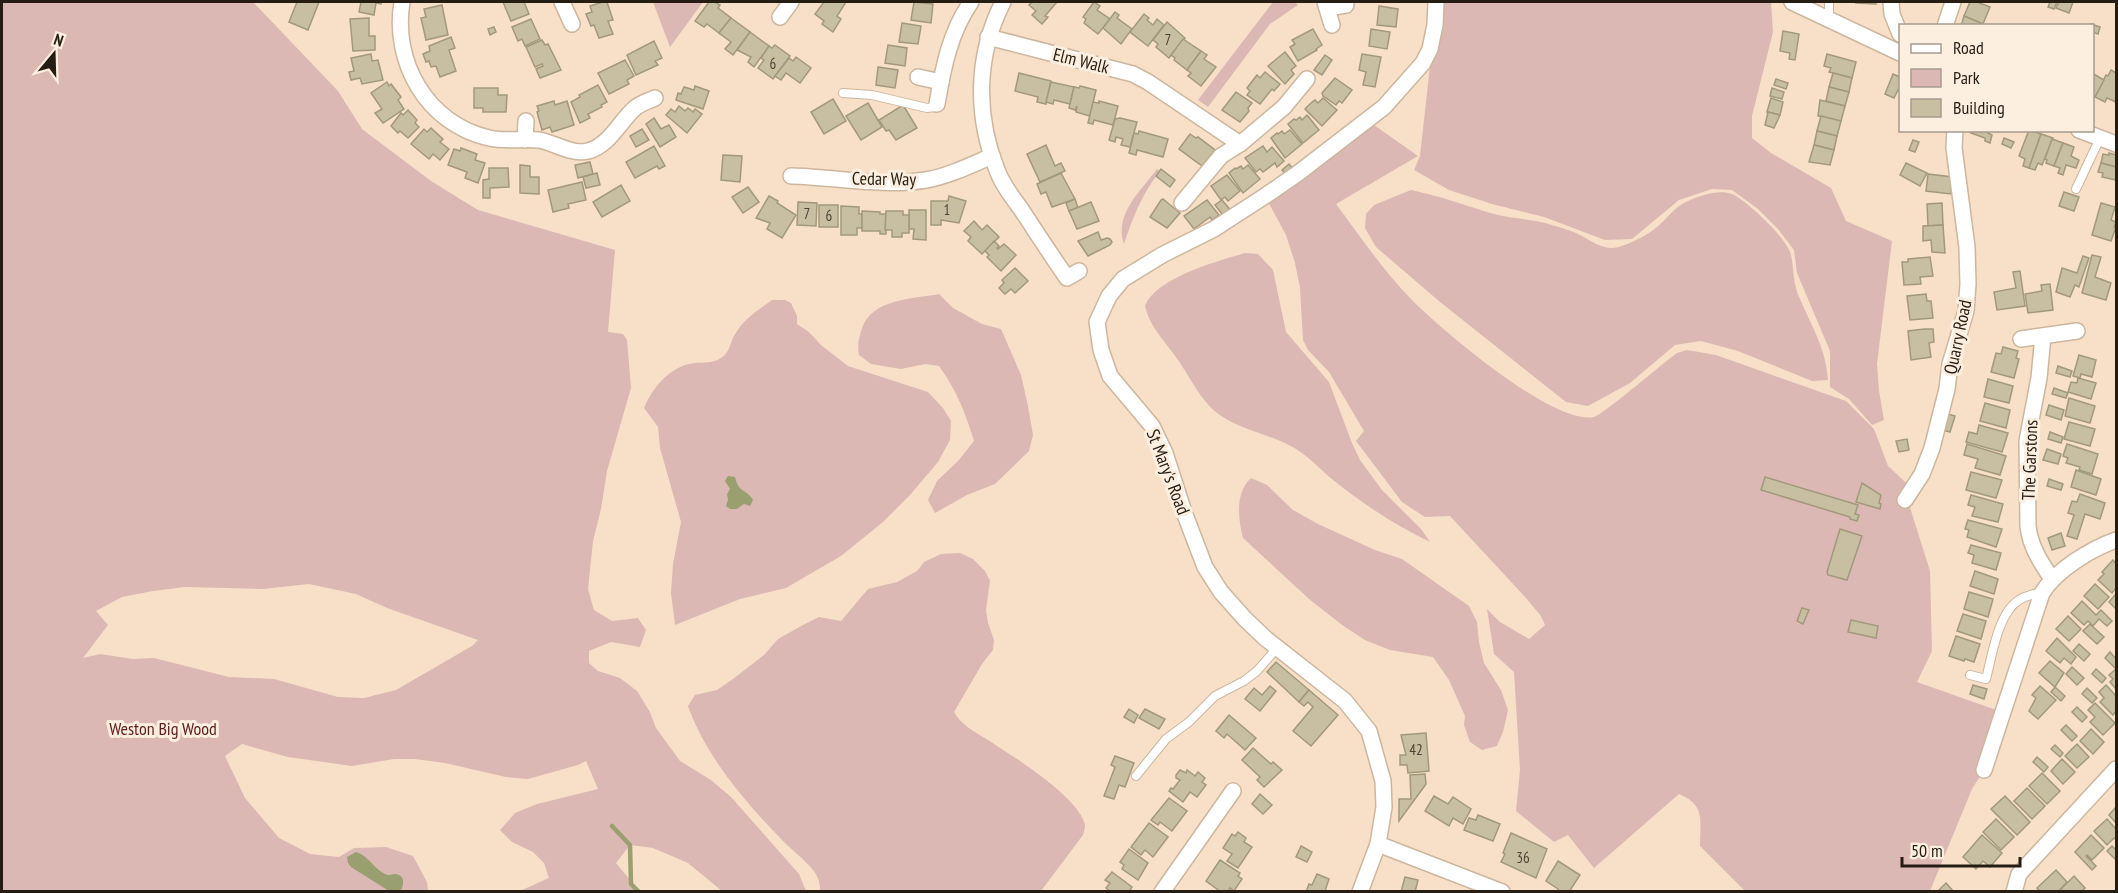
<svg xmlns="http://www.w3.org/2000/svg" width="2118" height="893" font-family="'PT Sans Narrow',sans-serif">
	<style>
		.green { fill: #dcb8b5; fill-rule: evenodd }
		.water { fill: #999f6f }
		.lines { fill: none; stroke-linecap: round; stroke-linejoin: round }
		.stream { stroke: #999f6f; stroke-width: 4.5 }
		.building { fill: #c8bea1; stroke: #a2997c; stroke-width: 1.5 }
		.lane-casing { stroke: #cdb69e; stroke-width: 10 }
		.street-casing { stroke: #cdb69e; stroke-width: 18 }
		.lane { stroke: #fff; stroke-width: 8 }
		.street { stroke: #fff; stroke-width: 15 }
		.labels { text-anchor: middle; stroke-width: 6; stroke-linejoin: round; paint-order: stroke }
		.number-label { font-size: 15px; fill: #4e4537 }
		.street-label { font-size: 18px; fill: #251d14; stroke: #fdefe0 }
		.park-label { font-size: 18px; fill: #601d1e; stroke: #fdefe0 }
	</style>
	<rect width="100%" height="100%" fill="#f7e0c7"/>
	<!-- green -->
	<g class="green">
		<path d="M2 2H253L338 91 362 129 431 181 478 210 615 250 608 332 623 334 627 340 631 388 607 471 601 509 593 541 588 589 594 610 612 621 638 618 646 630 640 647 611 642 589 651V663L598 671 620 678 637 691 650 712 656 728 680 761 711 780 731 797 799 874 806 891H722L688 863 653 848 630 845 616 863 639 891H520L549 878 544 863 533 852 512 842 500 830 515 813 537 804 598 789 586 761 578 765 528 779 506 777 445 763 415 759H394L352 766 288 757 242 744 225 756 245 798 279 838 310 854 339 857 354 848 386 847 413 856 427 882 428 891 2 892ZM309 584 356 594 387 608 478 640 472 646 396 690 364 698 338 697 274 679 229 677 154 658 133 659 100 654 83 658 108 625 96 611 122 597 153 591 185 587 263 589Z"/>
		<path d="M653 2H703L670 47Z"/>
		<path d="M1273 2H1295L1298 5 1270 24 1208 107 1198 100Z"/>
		<path d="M1443 2H1771L1773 32 1752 116V138L1771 153 1831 188 1846 221 1892 241 1877 364 1879 391 1884 420 1872 425 1849 399 1830 387V351L1797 273 1794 250 1778 229 1758 209 1732 190 1712 189 1679 200 1632 239 1605 240 1544 217 1492 204 1449 190 1414 170 1420 156 1430 66 1441 32Z"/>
		<path d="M1367 120 1418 156 1336 204C1360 236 1384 272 1413 301 1442 330 1554 426 1594 417 1603 415 1664 362 1677 353L1687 350 1716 355 1846 401 1874 429 1888 466 1915 491 1908 501 1930 571 1932 651 1917 682 2002 712 1984 770 1972 789 1930 891H1745L1700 846C1700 821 1706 805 1679 794L1594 868 1568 835 1554 842 1516 811 1520 770 1514 672 1494 654 1487 609 1500 622 1529 639 1545 625 1541 616 1526 598 1450 516 1425 517 1402 502 1356 441 1364 431 1329 372 1308 350 1303 340 1300 288 1295 263 1286 235 1265 196Z"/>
		<path d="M1157 169 1160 171C1143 192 1132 219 1124 244 1114 214 1140 192 1157 169Z"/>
		<path d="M1411 190C1440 196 1467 206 1494 214 1513 219 1534 219 1552 225 1562 228 1573 231 1582 236 1591 241 1601 248 1612 248 1623 248 1648 235 1657 227 1667 219 1675 206 1688 201 1699 196 1719 189 1732 194 1747 201 1787 238 1791 255 1794 270 1793 285 1800 299 1812 327 1826 349 1828 380L1812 381 1738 351 1701 341 1675 345 1630 383 1588 406 1566 402 1440 302 1376 247 1365 228 1366 214 1374 205Z"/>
		<path d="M1245 253 1258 254 1273 270 1286 332 1329 382 1352 443 1360 460 1382 490 1421 529 1430 542C1395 525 1363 504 1333 480 1323 472 1313 461 1302 453 1279 436 1248 433 1223 417 1202 404 1192 380 1178 360 1166 342 1150 328 1145 306 1155 278 1218 261 1245 253Z"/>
		<path d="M939 294 953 308 982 324 1001 329 1021 375 1028 406 1033 435 1029 451 995 484 967 495 935 513 928 500 937 481 958 461 974 441C966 414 956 389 939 366L925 364 901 369 871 364 859 355C857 344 859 338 862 328 872 299 912 299 939 294Z"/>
		<path d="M772 300H785L791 303 797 316V324L809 332 821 345 848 366 928 392 943 408 951 421 950 440 938 462 910 495 883 522 841 556 786 588 740 599 675 625 671 593 673 564 681 522 660 448 658 427 644 408C652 389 668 369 689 364 699 361 711 365 721 358 731 352 730 340 737 331 745 318 760 309 772 300Z"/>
		<path d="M1251 478 1267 485 1293 510 1318 524 1375 550 1402 559 1469 606 1477 622 1479 642 1484 663 1501 690 1508 710 1503 732 1497 746 1482 750 1470 742 1464 725 1465 716 1449 680 1433 657 1390 650 1365 640 1342 625 1309 599 1243 538C1238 518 1235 493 1251 478Z"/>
		<path d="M960 553 973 559 985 571 990 581 986 610 988 623 994 640 993 650 982 664 954 712C963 728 982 735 997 746 1019 760 1080 799 1085 825 1085 829 1084 832 1083 835L1041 891H820C820 883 819 878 813 870 805 860 793 851 783 841 746 803 706 757 688 706L695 695 717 690 733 679 764 655 778 639 803 625 819 617 841 621 868 589 897 582 917 571 924 562 941 554Z"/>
	</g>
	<!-- water -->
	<g class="water">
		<path d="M728 476 735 477C739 494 747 489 753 500L750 506 744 504 737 509H730L726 506 728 500 727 494 730 489 725 481Z"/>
		<path d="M356 852C369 856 373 868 385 874 390 877 394 872 399 875 405 878 403 884 402 889L398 891H389L351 867 348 863 347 857Z"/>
	</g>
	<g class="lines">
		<!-- stream -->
		<path class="stream" d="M612 826 630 845 631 884 639 892"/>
	</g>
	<!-- building -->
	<g class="building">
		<path d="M295 2H319L308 30 289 22 297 2Z"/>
		<path d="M361 2H382L381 4 376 3 374 15 359 12Z"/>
		<path d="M503 2H524L529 14 511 21Z"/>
		<path d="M603 2H607L613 20 608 21 613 34 599 38 594 25 591 26 586 14 592 12 590 6Z"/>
		<path d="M709 2H715L720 5 718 8 731 18 719 33 707 24 704 27 695 21Z"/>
		<path d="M824 2H846L837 16 841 19 833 32 822 24 824 21 815 14Z"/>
		<path d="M914 2 933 4 931 23 911 20Z"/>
		<path d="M1032 2H1057L1045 16 1048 17 1042 24 1032 15 1036 11 1029 5Z"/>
		<path d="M1094 2 1100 6 1097 10 1110 19 1098 34 1084 23 1086 19 1083 17Z"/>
		<path d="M1856 2H1876V4L1856 3Z"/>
		<path d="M1970 2H1977L1990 7 1983 24 1964 16Z"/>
		<path d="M2050 2H2057L2054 9 2048 7Z"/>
		<path d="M2059 2H2073L2069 13 2056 8Z"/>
		<path d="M442 5 448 35 426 40 421 18 426 17 424 9Z"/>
		<path d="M1379 6 1398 9 1396 27 1377 25Z"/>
		<path d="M1115 12 1119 15 1117 18 1132 29 1121 44 1103 28Z"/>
		<path d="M1144 14 1149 18 1147 20 1153 25 1157 19 1164 25 1148 46 1130 32Z"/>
		<path d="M1964 16 1983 24V26H1961Z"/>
		<path d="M369 18V36H375V50L353 51 350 19Z"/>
		<path d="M731 18 750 32 733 55 725 49 731 42 719 33Z"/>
		<path d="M531 19 540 39 525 46 522 39 518 41 512 27Z"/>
		<path d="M1167 22 1185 38 1169 58 1156 47 1158 44 1153 40Z"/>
		<path d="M902 23 921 26 918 44 899 42Z"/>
		<path d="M2091 24 2100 27 2098 34 2092 32Z"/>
		<path d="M494 27 496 32 490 35 488 29Z"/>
		<path d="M1313 29 1322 45 1316 49 1317 50 1298 61 1290 47 1295 44 1292 40Z"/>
		<path d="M1371 29 1390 32 1387 49 1369 46Z"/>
		<path d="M1783 31 1799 34 1795 60 1789 59 1790 53 1780 51Z"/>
		<path d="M750 32 769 46 754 67 748 62 751 57 737 50Z"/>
		<path d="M451 37 455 48 449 50 456 71 440 77 436 66 431 67 429 61 426 62 423 54 430 51 429 46Z"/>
		<path d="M1183 39 1201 51 1187 70 1174 60 1175 58 1171 55Z"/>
		<path d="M542 40 545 45 548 44 561 70 540 78 536 69 543 66 542 64 535 67 526 47Z"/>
		<path d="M654 41 662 58 655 61 658 65 636 75 627 55Z"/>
		<path d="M775 45 790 56 773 79 758 68 764 60 761 58 769 46 772 48Z"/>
		<path d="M888 45 907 48 905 66 885 63Z"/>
		<path d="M1201 51 1207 55 1204 59 1216 67 1201 86 1188 76 1191 73 1187 70Z"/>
		<path d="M1285 52 1296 66 1291 70 1294 74 1285 84 1268 66Z"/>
		<path d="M371 54 372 61 378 60 383 80 362 84 360 78 351 80 349 72 354 71 351 58Z"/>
		<path d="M1362 54 1381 57 1375 87 1363 85 1366 72 1359 70Z"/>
		<path d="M1827 54 1856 62 1852 78 1829 72 1831 68 1824 66Z"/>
		<path d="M1325 55 1332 60 1322 75 1314 70Z"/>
		<path d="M796 57 811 68 800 83 786 73 781 80 775 76 789 58 793 61Z"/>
		<path d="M625 60 634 76 627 80 629 84 609 94 598 73Z"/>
		<path d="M878 67 898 70 895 88 876 85Z"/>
		<path d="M2111 70 2116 73V102L2107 98 2105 102 2095 97 2106 75 2108 76Z"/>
		<path d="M1265 72 1280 84 1274 91 1272 89 1260 104 1247 95 1250 91 1247 88 1257 75 1260 78Z"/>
		<path d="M1019 73 1051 81 1046 104 1037 102 1038 97 1015 91Z"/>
		<path d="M1833 73 1852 78 1849 92 1829 87Z"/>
		<path d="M2092 73 2104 80 2095 97 2092 96Z"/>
		<path d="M1893 74 1900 77V91L1898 90 1894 98 1885 94Z"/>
		<path d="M1335 78 1352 90 1342 103 1339 101 1336 105 1323 96 1322 93Z"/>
		<path d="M1776 79 1788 83 1786 89 1774 85Z"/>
		<path d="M387 82 389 86 391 84 401 97 398 100 404 109 383 123 375 113 382 109 371 93Z"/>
		<path d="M1051 82 1074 87 1070 104 1054 100 1053 104 1046 102Z"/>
		<path d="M598 85 607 102 601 105 602 107 588 114 590 118 580 123 571 102 580 97 579 95Z"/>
		<path d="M695 86 709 91 703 109 676 100 678 93 681 94 684 87 694 90Z"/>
		<path d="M1080 86 1096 90 1090 116 1076 112 1077 106 1075 110 1069 108 1074 87 1079 88Z"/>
		<path d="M1829 87 1849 92 1845 106 1826 101Z"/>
		<path d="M474 88H498V95H507L506 112H483V108H474Z"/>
		<path d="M1772 88 1784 92 1782 99 1770 96Z"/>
		<path d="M1236 92 1252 103 1248 108 1249 111 1240 122 1222 110Z"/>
		<path d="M1323 98 1337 110 1322 126 1305 109 1311 103 1315 100 1318 103Z"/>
		<path d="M1771 98 1783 102 1780 115 1767 112Z"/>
		<path d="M833 99 846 121 824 134 811 112Z"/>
		<path d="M1820 100 1845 106 1841 121 1818 116Z"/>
		<path d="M554 101 555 105 567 101 574 125 552 132 550 127 542 130 537 112 539 111 537 106Z"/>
		<path d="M1099 101 1118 106 1113 125 1094 120 1093 124 1088 123 1093 102 1099 103Z"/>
		<path d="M868 103 882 127 861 140 846 116Z"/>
		<path d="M903 105 917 128 896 140 889 130 886 131 879 120Z"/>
		<path d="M679 106 685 111 688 108 693 112 695 109 702 114 687 133 666 115 671 109 675 112Z"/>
		<path d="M408 110 417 120 415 123 419 127 408 138 400 131 398 133 391 126 401 113 403 115Z"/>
		<path d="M1768 112 1780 115 1774 128 1765 125Z"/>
		<path d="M1307 115 1319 130 1303 143 1288 124 1294 119 1296 120 1300 117 1302 120Z"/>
		<path d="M1821 116 1841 121 1837 136 1817 131Z"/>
		<path d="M654 118 661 129 669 125 676 137 660 147 646 124Z"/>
		<path d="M1120 118 1137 122 1130 147 1121 145 1123 139 1116 137 1115 142 1109 140 1115 119Z"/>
		<path d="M431 128 443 139 440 142 449 149 440 160 433 154 429 159 411 144 424 129 427 132Z"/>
		<path d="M642 129 649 140 636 147 630 136Z"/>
		<path d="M1290 130 1302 144 1285 158 1271 138 1277 133 1278 134 1282 131 1284 134Z"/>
		<path d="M1972 130H1989L1988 133 1992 135 1990 143 1985 141V138L1971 133Z"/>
		<path d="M2029 130 2041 134 2029 168 2023 166 2025 159 2019 156Z"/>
		<path d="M1139 131 1168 139 1163 157 1137 150 1136 155 1129 153 1134 133 1138 134Z"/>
		<path d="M1817 131 1837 136 1834 150 1814 145Z"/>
		<path d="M1190 134 1196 138 1198 137 1215 150 1202 166 1179 149Z"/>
		<path d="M2041 134 2053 138 2042 165 2038 163 2035 170 2029 168Z"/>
		<path d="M2004 138 2014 142 2011 148 2002 144Z"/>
		<path d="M2052 139 2063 143 2054 166 2046 163 2047 160 2045 159Z"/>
		<path d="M1913 140 1919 142 1915 152 1909 150Z"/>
		<path d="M2063 143 2074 147 2071 156 2079 160 2076 168 2066 165 2063 175 2058 173 2060 168 2054 166Z"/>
		<path d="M1046 145 1055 166 1061 163 1065 171 1040 182 1027 154Z"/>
		<path d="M1814 145 1834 150 1830 165 1809 162Z"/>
		<path d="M654 146 665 166 659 169 657 166 635 178 626 162Z"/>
		<path d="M1263 146 1267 152 1272 147 1284 161 1277 167 1275 163 1263 172 1260 169 1256 172 1245 158Z"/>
		<path d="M461 148 477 154 475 160 485 163 478 183 465 178 467 172 448 165 454 149 460 151Z"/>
		<path d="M2109 153 2116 155V167L2101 163 2103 154 2109 155Z"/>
		<path d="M723 155 742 156 740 182 721 180Z"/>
		<path d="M590 162 593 174 578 178 575 165Z"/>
		<path d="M1906 163 1927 173 1920 186 1900 175Z"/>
		<path d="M2101 163 2116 167V180L2102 177 2103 173 2098 172Z"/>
		<path d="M1289 164 1294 170 1287 176 1282 170Z"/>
		<path d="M520 165 530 166V177H539V194L520 193Z"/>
		<path d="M1248 165 1260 179 1243 193 1229 173 1235 168 1236 169 1241 166 1243 169Z"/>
		<path d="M489 168H508L509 187 490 188V198H483V180L489 179Z"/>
		<path d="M1161 169 1175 180 1170 187 1156 176Z"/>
		<path d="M597 173 600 185 586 188 583 177Z"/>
		<path d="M1061 173 1075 199 1052 207 1046 192 1041 194 1037 184Z"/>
		<path d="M1928 174 1953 177 1951 194 1926 191Z"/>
		<path d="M1227 175 1240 191 1228 201 1225 197 1221 200 1211 186Z"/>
		<path d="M582 182 586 200 568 204 569 208 553 212 548 190Z"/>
		<path d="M621 185 630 201 602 217 593 202Z"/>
		<path d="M748 187 759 202 743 213 732 197Z"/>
		<path d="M2064 192 2079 197 2074 211 2059 206Z"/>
		<path d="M769 196 778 201 777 203 796 215 782 238 767 229 770 223 756 218Z"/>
		<path d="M949 196 966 201 959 223 941 220V225H931V201H948Z"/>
		<path d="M1075 199 1078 208 1069 211 1066 203Z"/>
		<path d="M1163 199 1180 213 1167 228 1150 217 1161 200Z"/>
		<path d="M1207 200 1219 215 1212 220 1210 217 1194 229 1184 216Z"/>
		<path d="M1222 200 1232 212 1225 218 1215 205Z"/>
		<path d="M798 202 817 203 816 226 797 225Z"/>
		<path d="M1091 202 1099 221 1077 229 1069 211Z"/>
		<path d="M1942 203 1943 225 1928 226 1927 204Z"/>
		<path d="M2101 203 2115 207 2111 220 2116 222 2114 227H2116L2111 241 2092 235Z"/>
		<rect x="819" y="205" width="19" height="22"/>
		<path d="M841 206 859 207V214H862V228H857V235H841Z"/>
		<path d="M909 210H926V240L913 239 914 229H909Z"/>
		<path d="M862 211 880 212V214H886V234H880V231H862Z"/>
		<path d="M886 211H903V215H909V233H902V237H892V230H885Z"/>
		<path d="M974 221 982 230 987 225 999 237 982 254 968 241 971 237 964 231Z"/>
		<path d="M1943 225 1945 253 1932 252 1931 240 1923 241V226Z"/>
		<path d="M1098 232 1101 240 1107 238 1110 239 1112 242 1110 245 1088 256 1078 241Z"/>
		<path d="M994 241 999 246 997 248 998 249 1004 244 1016 255 1001 271 987 257 989 255 985 251Z"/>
		<path d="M2092 255 2101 257 2095 277 2111 283 2106 300 2082 293Z"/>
		<path d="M2083 256 2089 258 2079 287 2075 285 2070 297 2056 292 2062 268 2077 273Z"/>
		<path d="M1930 257 1933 276 1920 277 1921 284 1904 285 1902 262H1908V259Z"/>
		<path d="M1015 268 1028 281 1015 293 1011 289 1005 294 999 288 1004 283 1002 280Z"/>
		<path d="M2020 271 2025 306 1997 310 1994 292 2016 288 2013 272Z"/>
		<path d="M2050 284 2053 310 2028 313 2025 294 2042 291 2041 285Z"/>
		<path d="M1926 294 1927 301H1931L1933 318 1910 320 1907 296Z"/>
		<path d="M1924 329H1933L1934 342 1929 343 1931 357 1911 360 1908 331Z"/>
		<path d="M2003 347 2018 351 2016 358 2019 359 2014 378 1991 372 1996 353 2001 354Z"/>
		<path d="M2079 355 2096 360 2092 377 2081 374 2080 378 2073 376Z"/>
		<path d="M2058 366 2072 371 2070 377 2056 373Z"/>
		<path d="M2078 378 2096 383 2091 399 2068 392 2071 382 2077 383Z"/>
		<path d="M1988 379 2013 386 2009 403 1984 397Z"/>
		<path d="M2054 388 2068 393 2066 398 2052 394Z"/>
		<path d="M2069 398 2095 406 2090 423 2065 416Z"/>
		<path d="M1985 403 2010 410 2006 428 1980 421Z"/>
		<path d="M2049 405 2064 410 2061 420 2046 415Z"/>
		<path d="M1944 413 1955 416 1950 432 1939 429Z"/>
		<path d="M2069 422 2095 429 2090 446 2064 439Z"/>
		<path d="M1979 425 2008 433 2002 452 1966 442 1969 432 1977 434Z"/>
		<path d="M2050 432 2063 437 2061 443 2048 439Z"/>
		<path d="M1907 439 1909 450 1899 452 1896 441Z"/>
		<path d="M1967 444 2006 456 2000 475 1975 468 1978 459 1964 455Z"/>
		<path d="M2067 444 2098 454 2092 474 2079 470 2080 467 2066 463 2068 458 2063 456Z"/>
		<path d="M2047 449 2061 454 2058 464 2043 460Z"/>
		<path d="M2076 470 2101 479 2096 495 2071 487Z"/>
		<path d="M1971 472 2002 480 1996 498 1966 490Z"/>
		<path d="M1765 477 1858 505 1855 514 1859 515 1857 521 1850 519V517L1761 490Z"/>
		<path d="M2049 479 2063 484 2061 490 2047 486Z"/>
		<path d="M1862 483 1881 495 1879 503 1881 504 1880 509 1856 502Z"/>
		<path d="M2080 494 2105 503 2100 519 2085 514 2077 539 2067 536 2074 515 2068 513 2072 501 2077 502Z"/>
		<path d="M1971 495 2003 504 1998 522 1972 516 1975 507 1968 505Z"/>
		<path d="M1968 520 2002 529 1996 547 1967 537 1969 530 1965 529Z"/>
		<path d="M1840 529 1862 536 1847 580 1828 575 1827 572Z"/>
		<path d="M2061 533 2065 546 2052 550 2048 538Z"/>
		<path d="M1971 545 2001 553 1996 570 1972 563 1974 555 1968 553Z"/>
		<path d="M2113 560 2116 564V588L2112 593 2098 580 2104 574 2102 572Z"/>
		<path d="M1975 571 1998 579 1994 594 1970 586Z"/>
		<path d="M2095 584 2109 597 2098 609 2084 596Z"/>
		<path d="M1969 592 1993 599 1988 617 1964 609Z"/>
		<path d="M2115 595 2116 596V609L2109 602Z"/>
		<path d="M2082 601 2096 615 2101 610 2112 621 2107 626 2099 619 2093 626 2088 621 2084 625 2071 613Z"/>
		<path d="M1802 608 1809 610 1803 624 1797 621Z"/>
		<path d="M1963 614 1986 621 1981 639 1957 631Z"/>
		<path d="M2068 616 2081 629 2069 641 2056 629Z"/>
		<path d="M1851 620 1878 626 1876 638 1848 632Z"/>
		<path d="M2090 624 2104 637 2097 644 2083 631Z"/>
		<path d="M1956 636 1980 644 1974 662 1965 659 1964 661 1949 656Z"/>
		<path d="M2057 638 2076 657 2071 664 2064 658 2060 663 2046 651Z"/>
		<path d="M2079 644 2090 654 2084 661 2073 651Z"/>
		<path d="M2110 652 2116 659V669L2105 658Z"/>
		<path d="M2050 661 2064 673 2055 687 2039 673Z"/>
		<path d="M1276 662 1309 690 1299 702 1267 672Z"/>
		<path d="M2072 667 2084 678 2077 685 2066 674Z"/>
		<path d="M2096 669 2106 678 2102 683 2092 674Z"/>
		<path d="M2116 669V689L2110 682 2113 679 2109 675Z"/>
		<path d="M1973 685 1987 689 1984 699 1970 694Z"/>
		<path d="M2106 685 2116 696V711L2113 715 2100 702 2104 698 2099 692Z"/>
		<path d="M1270 686 1276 691 1260 711 1245 699 1254 688 1262 695Z"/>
		<path d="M2040 686 2056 700 2038 719 2029 711 2036 698 2032 695Z"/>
		<path d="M2055 687 2065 696 2061 701 2051 692Z"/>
		<path d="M2087 688 2097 698 2092 703 2082 694Z"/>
		<path d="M1309 690 1338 715 1311 746 1293 731 1313 707 1308 702 1304 706 1299 702Z"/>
		<path d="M2095 703 2115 723 2103 735 2090 722 2095 717 2088 710Z"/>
		<path d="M2077 707 2087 717 2082 722 2072 712Z"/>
		<path d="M1129 709 1138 715 1134 723 1124 717Z"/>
		<path d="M1145 709 1165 719 1159 729 1139 718Z"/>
		<path d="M1229 715 1256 738 1245 750 1227 734 1224 738 1216 731Z"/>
		<path d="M2066 725 2077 736 2072 741 2061 730Z"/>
		<path d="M2091 729 2104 742 2093 754 2080 741Z"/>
		<path d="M1426 733 1429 771 1408 773 1407 765H1400V755H1406L1401 735Z"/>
		<path d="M2077 744 2089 757 2077 768 2065 756Z"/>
		<path d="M2055 745 2063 753 2060 757 2051 749Z"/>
		<path d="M1253 748 1271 764 1273 762 1282 770 1264 787 1257 780 1260 777 1242 760Z"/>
		<path d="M1115 756 1134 763 1125 787 1119 785 1114 799 1104 796 1115 767 1111 765Z"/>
		<path d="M2037 757 2048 767 2044 772 2033 762Z"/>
		<path d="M2062 759 2075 772 2063 784 2051 771Z"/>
		<path d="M1180 770 1186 773 1187 770 1195 776 1198 772 1205 778 1202 782 1206 785 1197 797 1190 792 1183 802 1169 791 1171 788 1173 789 1180 780 1176 778V775Z"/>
		<path d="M2042 773 2060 791 2047 804 2029 786Z"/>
		<path d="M1425 774 1426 784 1399 821V799H1411L1410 775Z"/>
		<path d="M2027 788 2045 806 2032 819 2014 801Z"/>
		<path d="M1260 794 1272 805 1263 814 1252 804Z"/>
		<path d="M1434 796 1448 804 1453 797 1471 809 1463 824 1453 818 1449 826 1425 811Z"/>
		<path d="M2005 796 2030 822 2017 835 1991 809Z"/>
		<path d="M1169 798 1187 811 1172 831 1160 822 1158 825 1151 820Z"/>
		<path d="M2116 807V823L2109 815Z"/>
		<path d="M1478 815 1500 824 1493 841 1464 830 1469 818 1476 820Z"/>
		<path d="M1996 819 2014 837 2001 850 1983 832Z"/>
		<path d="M2107 819 2116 829V840L2114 838 2107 845 2094 831Z"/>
		<path d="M1149 823 1168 837 1153 857 1145 850 1141 855 1131 847Z"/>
		<path d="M1238 832 1246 838 1244 842 1252 847 1238 868 1227 861 1232 854 1223 848 1232 834 1235 836Z"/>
		<path d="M1511 833 1547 849 1536 878 1501 862 1505 854 1503 853Z"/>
		<path d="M1982 835 2002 853 1990 867 1983 861 1976 869 1963 857Z"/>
		<path d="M2091 835 2104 848 2092 860 2087 855 2086 856 2096 866 2092 870 2075 852Z"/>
		<path d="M1301 846 1312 852 1307 862 1296 857Z"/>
		<path d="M2112 846 2116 850V860L2107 851Z"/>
		<path d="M1129 849 1148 863 1138 880 1122 869 1124 865 1120 862Z"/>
		<path d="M1220 860 1240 873 1238 876 1242 879 1234 891 1230 888 1228 892H1221L1206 881Z"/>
		<path d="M1558 861 1580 875 1569 892H1558V889L1546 881Z"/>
		<path d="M2056 870 2067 882 2058 892H2040L2037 888Z"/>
		<path d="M1112 872 1132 887 1129 892H1111L1106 888 1110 883 1105 880Z"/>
		<path d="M1317 874 1329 879 1325 891 1327 892H1306L1309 884 1312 885Z"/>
		<path d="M2074 876 2085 888 2081 892H2058Z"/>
		<path d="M1405 877 1418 880 1415 892H1401Z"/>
		<path d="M1946 883 1954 892H1937Z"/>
	</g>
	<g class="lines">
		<defs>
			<g id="lane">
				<path d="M1829 2V18"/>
				<path d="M843 93 872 95 927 108 936 107V105"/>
				<path d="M2076 189 2100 138"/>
				<path d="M1970 675 1986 679C1992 656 1998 613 2019 600 2026 595 2034 594 2042 593"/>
				<path d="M1136 776 1166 739 1189 722 1215 696 1244 681 1257 671 1277 648"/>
			</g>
			<g id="street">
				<path d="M402 2C392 62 427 124 489 138 506 142 522 138 539 140 555 143 572 155 588 151 609 146 620 121 635 108 641 103 649 101 655 98"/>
				<path d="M562 2 572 24"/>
				<path d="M1003 2C976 55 975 115 997 170 1002 184 1012 197 1021 209 1036 232 1051 255 1067 278L1079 271"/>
				<path d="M1325 2 1332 25"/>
				<path d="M1792 2 1900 53"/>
				<path d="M1891 2 1892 14 1900 34"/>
				<path d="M1327 8 1346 5"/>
				<path d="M780 17 791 2"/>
				<path d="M1945 26 1953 2"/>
				<path d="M988 37 1133 74 1148 82 1240 144"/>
				<path d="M918 77 941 82"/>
				<path d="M937 104C943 68 950 32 971 2"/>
				<path d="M2079 130 2116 144"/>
				<path d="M525 140 526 121"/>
				<path d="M791 176C835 177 882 187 926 180 949 176 971 165 992 156"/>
				<path d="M1182 203 1221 156 1240 144 1284 107 1307 79"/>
				<path d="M2043 336 2039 378 2027 441 2028 526C2030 546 2041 563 2052 579"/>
				<path d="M2021 339 2077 331"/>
				<path d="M1905 500 1922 474 1932 448 1947 389 1950 364 1966 311 1968 284 1967 247 1954 148 1955 130"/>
				<path d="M1984 770 2042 593C2056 570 2091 549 2116 540"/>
				<path d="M1378 844 1502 892"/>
				<path d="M1162 892 1233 791"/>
				<path d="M1360 892 1378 844 1384 807 1383 781 1369 731 1345 701 1265 638 1245 619 1221 592 1205 567 1184 512 1165 453 1152 426 1110 376 1101 350 1097 322 1109 296 1123 279 1162 255 1214 229 1265 196 1297 174 1384 107 1423 63 1430 49 1435 25 1436 2"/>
				<path d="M2014 892 2019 874 2116 769"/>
			</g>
		</defs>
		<!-- lane casing -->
		<use href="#lane" class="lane-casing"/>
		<!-- street casing -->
		<use href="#street" class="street-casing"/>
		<!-- lane -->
		<use href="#lane" class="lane"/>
		<!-- street -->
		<use href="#street" class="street"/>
	</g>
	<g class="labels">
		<!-- number labels -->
		<g class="number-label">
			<text x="1168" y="45">7</text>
			<text x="773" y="69">6</text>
			<text x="947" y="215">1</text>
			<text x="807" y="219">7</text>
			<text x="829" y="221">6</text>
			<text x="1416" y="755">42</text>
			<text x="1523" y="863">36</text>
		</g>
		<!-- street labels -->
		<g class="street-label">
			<text transform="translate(1081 61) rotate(14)" y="6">Elm Walk</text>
			<text transform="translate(884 179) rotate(1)" y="6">Cedar Way</text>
			<text transform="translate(1958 337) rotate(-78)" y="6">Quarry Road</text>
			<text transform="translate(2030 460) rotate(-88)" y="6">The Garstons</text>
			<text transform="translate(1168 472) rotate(69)" y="6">St Mary's Road</text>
		</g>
		<!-- park labels -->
		<g class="park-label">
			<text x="163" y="735">Weston Big Wood</text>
		</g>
	</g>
	<!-- border -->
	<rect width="2118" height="893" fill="none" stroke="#251d14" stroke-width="6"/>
	<!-- legend -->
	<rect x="1899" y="24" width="195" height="108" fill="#fdefe0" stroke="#a79b8e" stroke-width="1.5"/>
	<rect x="1911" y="44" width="30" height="9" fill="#ffffff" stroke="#a79b8e" stroke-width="1.5"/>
	<text x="1953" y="54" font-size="18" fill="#251d14">Road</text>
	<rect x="1911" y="69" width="30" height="18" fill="#dcb8b5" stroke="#a79b8e" stroke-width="1.5"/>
	<text x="1953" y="84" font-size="18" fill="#251d14">Park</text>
	<rect x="1911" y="99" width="30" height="18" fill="#c8bea1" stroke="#a79b8e" stroke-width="1.5"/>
	<text x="1953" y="114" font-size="18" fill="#251d14">Building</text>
	<!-- north arrow -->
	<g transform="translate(54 54) rotate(19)" stroke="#fdefe0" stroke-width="4.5" paint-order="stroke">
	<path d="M0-4.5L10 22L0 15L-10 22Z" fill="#251d14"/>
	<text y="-9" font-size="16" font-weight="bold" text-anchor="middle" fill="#251d14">N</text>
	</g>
	<!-- scale -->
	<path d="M1902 857v9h118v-9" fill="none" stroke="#251d14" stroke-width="3"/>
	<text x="1911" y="857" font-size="18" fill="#251d14" stroke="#fdefe0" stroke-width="4.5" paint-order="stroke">50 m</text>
</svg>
